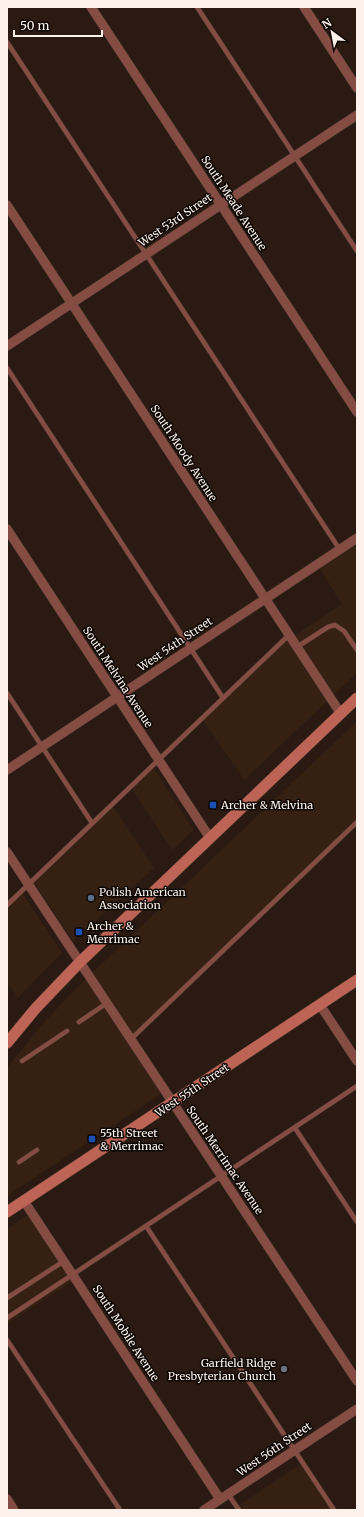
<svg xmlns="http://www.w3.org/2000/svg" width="364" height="1517" font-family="Merriweather,serif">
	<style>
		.built { fill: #352012 }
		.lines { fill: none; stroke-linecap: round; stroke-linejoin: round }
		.service-casing { stroke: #43342b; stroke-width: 5.5 }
		.minor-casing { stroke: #43342b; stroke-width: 10 }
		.secondary-casing { stroke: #43342b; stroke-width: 12 }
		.service { stroke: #844c43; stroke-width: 4.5 }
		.minor { stroke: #844c43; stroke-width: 9 }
		.secondary { stroke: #be6456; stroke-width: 11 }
		.transit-dot { fill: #1a4fb4; stroke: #0d0704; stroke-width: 1.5 }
		.service-dot { fill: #5c6f8a; stroke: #0d0704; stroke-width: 1.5 }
		.worship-dot { fill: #6b7280; stroke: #0d0704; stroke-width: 1.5 }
		.labels { text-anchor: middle; stroke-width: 3; stroke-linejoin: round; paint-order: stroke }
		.street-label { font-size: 11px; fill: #fdf1eb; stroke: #0d0704 }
		.poi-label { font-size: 11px; fill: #fdf1eb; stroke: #0d0704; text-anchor: start }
	</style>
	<rect width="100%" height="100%" fill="#2a1a11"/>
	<!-- built -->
	<g class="built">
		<path d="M357 542V673L244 780 203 720 284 643 342 604 319 568Z"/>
		<path d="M357 721V826L133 1041 167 1090 7 1196V1068L39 1028 71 993Z"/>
		<path d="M153 767 194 830 172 850 131 787Z"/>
		<path d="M112 805 154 868 73 941 33 881Z"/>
		<path d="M22 892 62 953 18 998 7 982V906Z"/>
		<path d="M33 1211 76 1279 7 1324V1229Z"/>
		<path d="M304 1462 335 1510H232Z"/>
	</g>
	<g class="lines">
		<defs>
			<g id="service">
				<path d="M197 7 357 251"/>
				<path d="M7 42 340 550"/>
				<path d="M7 368 223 698"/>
				<path d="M297 647 328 627 335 625 344 631 357 650"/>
				<path d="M7 693 92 823"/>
				<path d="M7 905 289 635"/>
				<path d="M79 1022 107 1003"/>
				<path d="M131 1039 357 822"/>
				<path d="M22 1061 67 1031"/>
				<path d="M295 1128 357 1222"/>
				<path d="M19 1162 37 1150"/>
				<path d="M146 1226 334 1510"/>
				<path d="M7 1298 64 1261"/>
				<path d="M7 1318 357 1086"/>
				<path d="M7 1340 120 1510"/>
				<path d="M228 1494 239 1510"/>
			</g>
			<g id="minor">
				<path d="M91 7 357 412"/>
				<path d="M304 7 357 88"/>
				<path d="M7 205 341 714"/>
				<path d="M7 346 357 115"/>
				<path d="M7 529 210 838"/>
				<path d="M7 770 357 538"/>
				<path d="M7 852 357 1381"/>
				<path d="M320 1005 357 1061"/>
				<path d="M24 1201 55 1248 220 1499"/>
				<path d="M7 1499 14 1510"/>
				<path d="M204 1510 357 1409"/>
			</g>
			<g id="secondary">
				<path d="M7 1043 36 1008 80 962 357 698"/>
				<path d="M7 1212 357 980"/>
			</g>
		</defs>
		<!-- service casing -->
		<use href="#service" class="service-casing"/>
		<!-- minor casing -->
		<use href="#minor" class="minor-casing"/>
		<!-- secondary casing -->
		<use href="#secondary" class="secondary-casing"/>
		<!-- service -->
		<use href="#service" class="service"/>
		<!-- minor -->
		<use href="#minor" class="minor"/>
		<!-- secondary -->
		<use href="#secondary" class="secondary"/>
	</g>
	<!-- markers -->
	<g class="transit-dot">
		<rect x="209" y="801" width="8" height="8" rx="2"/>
		<rect x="75" y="928" width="8" height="8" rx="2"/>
		<rect x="88" y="1135" width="8" height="8" rx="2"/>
	</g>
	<circle class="service-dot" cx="91" cy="898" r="4"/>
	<circle class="worship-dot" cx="284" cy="1369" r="4"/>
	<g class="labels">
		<!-- street labels -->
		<g class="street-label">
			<text transform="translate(234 203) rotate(57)" y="4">South Meade Avenue</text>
			<text transform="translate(175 220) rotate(-34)" y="4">West 53rd Street</text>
			<text transform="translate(184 453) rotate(57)" y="4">South Moody Avenue</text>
			<text transform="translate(175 644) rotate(-34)" y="4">West 54th Street</text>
			<text transform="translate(118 677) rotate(57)" y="4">South Melvina Avenue</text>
			<text transform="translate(192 1090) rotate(-34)" y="4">West 55th Street</text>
			<text transform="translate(225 1160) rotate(56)" y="4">South Merrimac Avenue</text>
			<text transform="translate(126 1333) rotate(57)" y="4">South Mobile Avenue</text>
			<text transform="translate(274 1449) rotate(-34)" y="4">West 56th Street</text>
		</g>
		<!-- poi labels -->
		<g class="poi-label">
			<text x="221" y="809">Archer &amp; Melvina</text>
			<text x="99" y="896">Polish American<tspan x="99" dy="13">Association</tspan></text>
			<text x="87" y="930">Archer &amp;<tspan x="87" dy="13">Merrimac</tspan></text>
			<text x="100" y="1137">55th Street<tspan x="100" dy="13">&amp; Merrimac</tspan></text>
			<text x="276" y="1367" text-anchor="end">Garfield Ridge<tspan x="276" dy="13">Presbyterian Church</tspan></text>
		</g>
	</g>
	<!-- border -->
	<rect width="364" height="1517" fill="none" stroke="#fdf1eb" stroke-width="16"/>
	<!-- north arrow -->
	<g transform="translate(332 32) rotate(328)" stroke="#0d0704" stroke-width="3" paint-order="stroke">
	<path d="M0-3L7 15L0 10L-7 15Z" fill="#fdf1eb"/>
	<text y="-6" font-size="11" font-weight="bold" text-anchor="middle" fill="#fdf1eb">N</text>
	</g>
	<!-- scale -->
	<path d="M14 30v6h88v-6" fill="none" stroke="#fdf1eb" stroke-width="2"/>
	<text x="20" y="30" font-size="12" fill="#fdf1eb" stroke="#0d0704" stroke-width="3" paint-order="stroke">50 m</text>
</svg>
